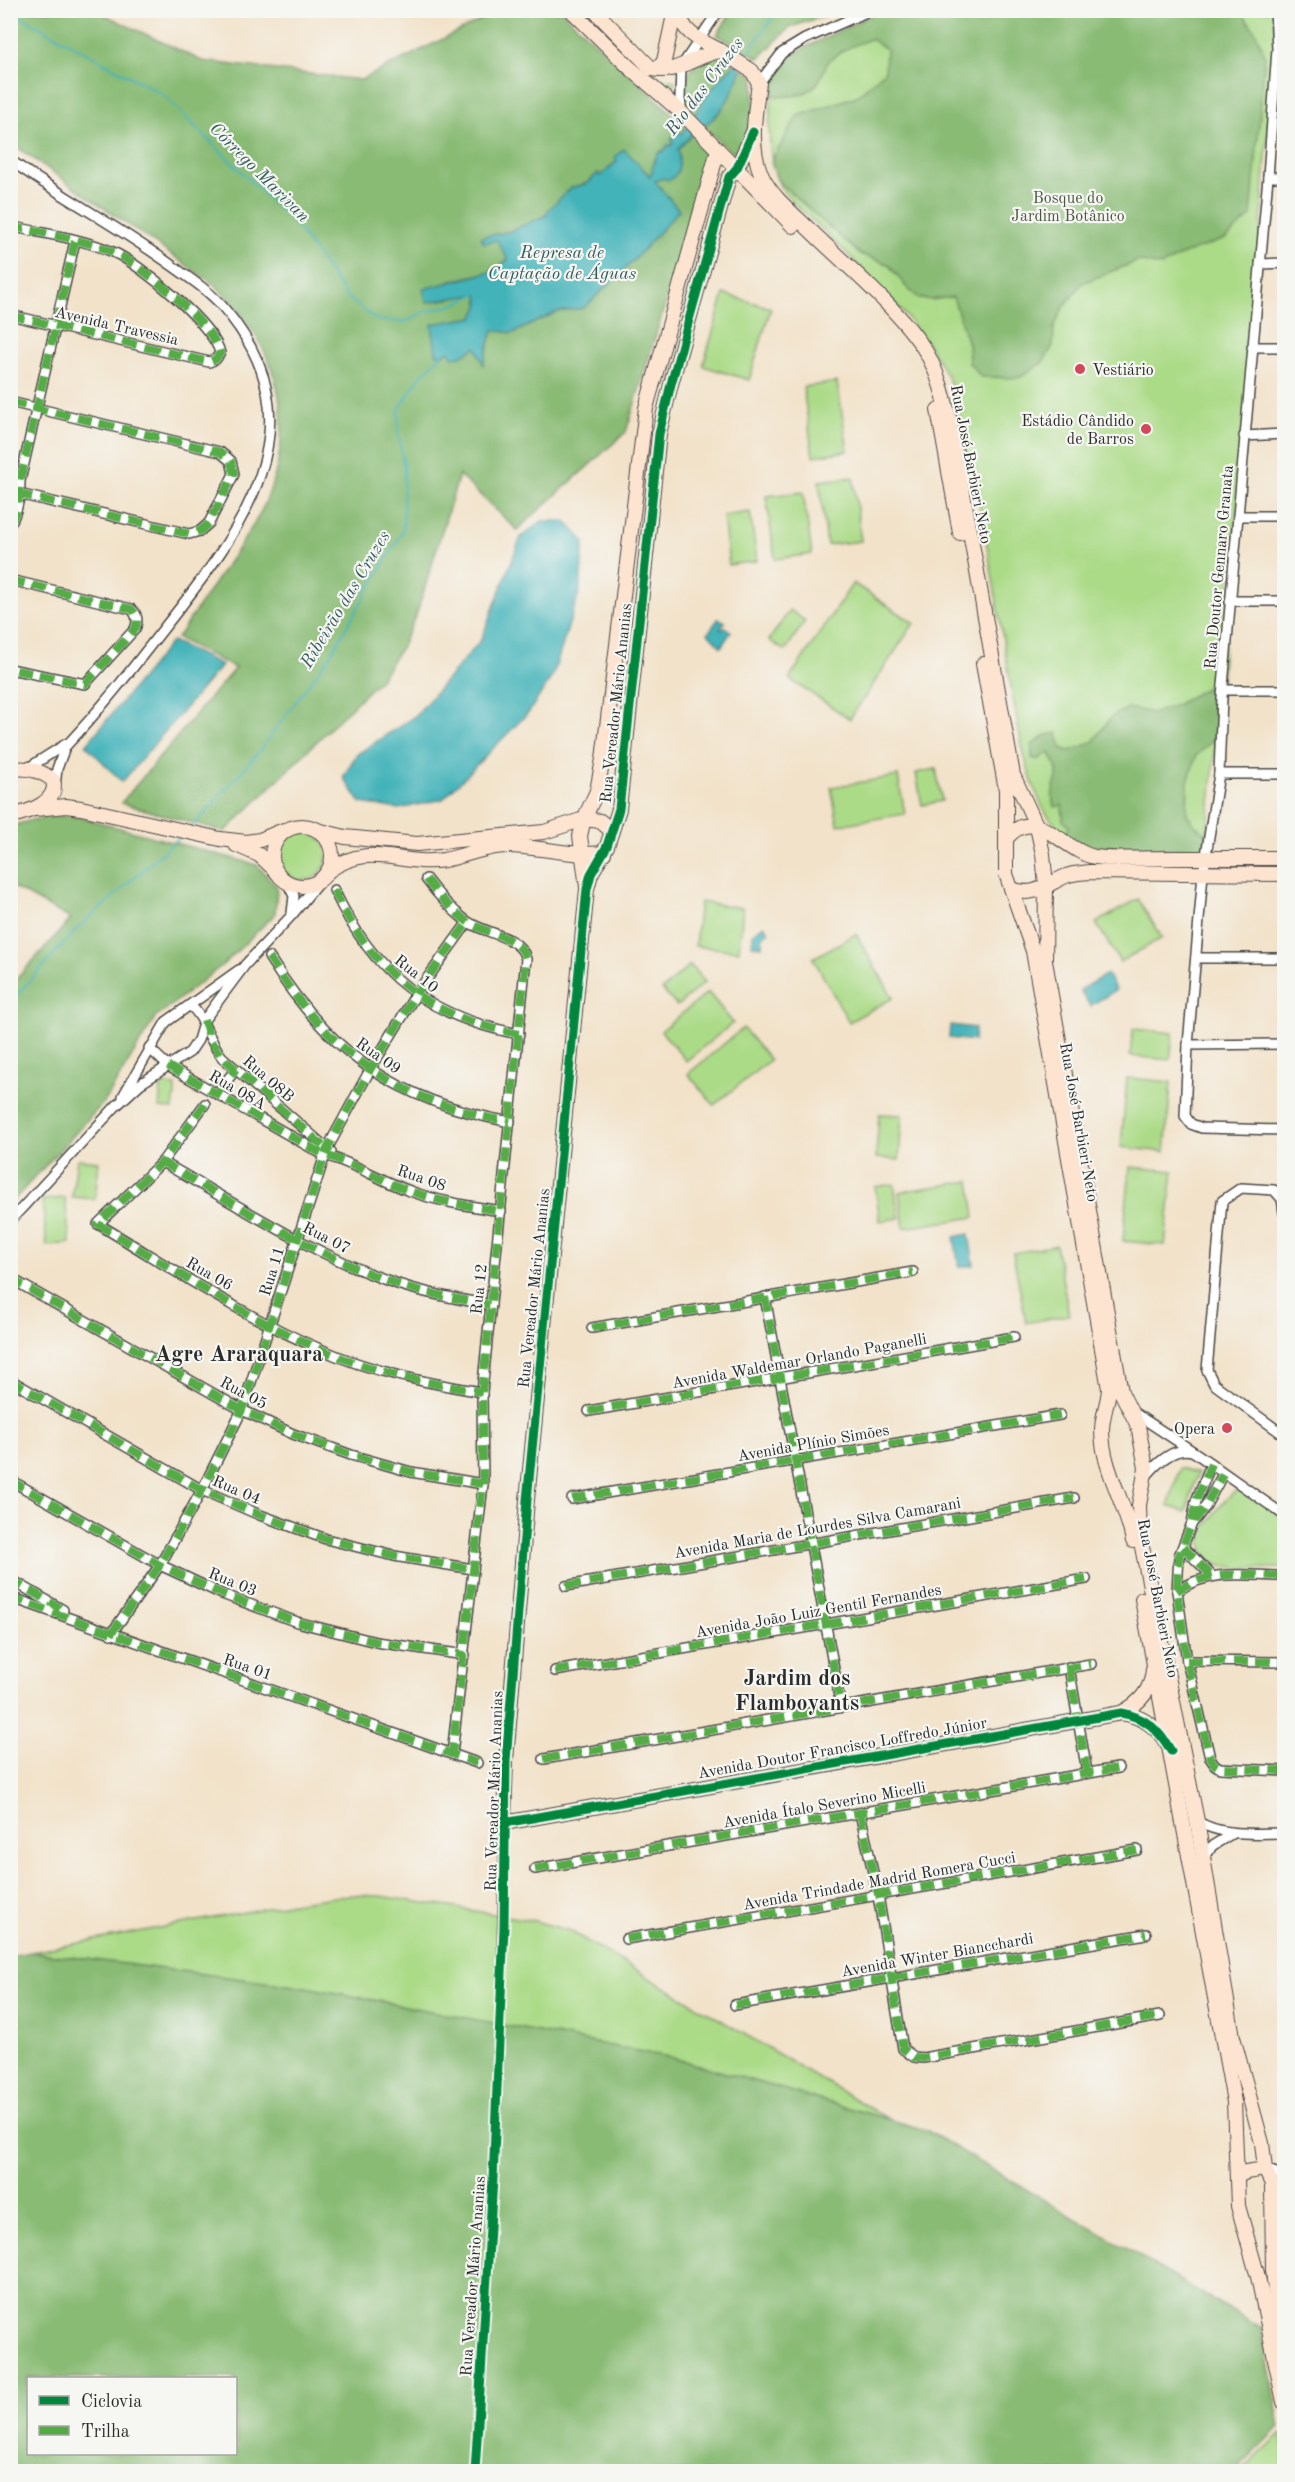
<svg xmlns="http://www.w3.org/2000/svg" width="1295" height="2482" font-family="'Old Standard TT',serif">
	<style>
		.green { fill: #acdb88; stroke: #6c835a; stroke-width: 1.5 }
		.forest { fill: #89bb74; stroke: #5a7350; stroke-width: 1.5; fill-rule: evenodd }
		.water { fill: #42b3b9; stroke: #366f72; stroke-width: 1.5 }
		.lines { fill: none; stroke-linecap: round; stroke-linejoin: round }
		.stream { stroke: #42b3b9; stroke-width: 2 }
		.street-casing { stroke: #494643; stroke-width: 12 }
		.secondary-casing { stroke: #494643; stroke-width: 16 }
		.street { stroke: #fff; stroke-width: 9 }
		.secondary { stroke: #fde4d1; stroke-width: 14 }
		.quiet { stroke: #54ab44; stroke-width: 8; stroke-dasharray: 15 8; stroke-linecap: butt }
		.cycleway-casing { stroke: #f6f6f2; stroke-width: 13 }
		.cycleway { stroke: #00873e; stroke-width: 9 }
		.poi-dot { fill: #d1495b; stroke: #f6f6f2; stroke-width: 2 }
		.labels { text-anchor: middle; stroke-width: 4.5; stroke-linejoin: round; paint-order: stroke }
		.park-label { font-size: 16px; fill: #4b5742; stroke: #f6f6f2 }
		.street-label { font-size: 16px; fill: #2b2b2b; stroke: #f6f6f2 }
		.poi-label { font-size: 16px; fill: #2b2b2b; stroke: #f6f6f2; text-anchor: end }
		.water-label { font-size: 18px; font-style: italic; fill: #335b5d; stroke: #f6f6f2 }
		.district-label { font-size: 22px; font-weight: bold; fill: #2b2b2b; stroke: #f6f6f2 }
	</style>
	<rect width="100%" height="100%" fill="#f6f6f2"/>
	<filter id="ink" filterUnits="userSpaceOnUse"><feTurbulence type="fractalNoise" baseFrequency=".0167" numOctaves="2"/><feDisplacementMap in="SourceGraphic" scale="12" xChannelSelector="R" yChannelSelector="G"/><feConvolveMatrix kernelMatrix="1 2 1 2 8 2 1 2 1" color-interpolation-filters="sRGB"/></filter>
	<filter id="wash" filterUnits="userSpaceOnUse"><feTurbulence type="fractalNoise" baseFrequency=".008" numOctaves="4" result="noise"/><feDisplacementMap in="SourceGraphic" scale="24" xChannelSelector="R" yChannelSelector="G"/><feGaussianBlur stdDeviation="1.35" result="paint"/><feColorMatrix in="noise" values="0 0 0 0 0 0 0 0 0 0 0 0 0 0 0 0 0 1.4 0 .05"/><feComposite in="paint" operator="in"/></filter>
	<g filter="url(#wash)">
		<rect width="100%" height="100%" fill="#f2e2c9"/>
		<!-- green -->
		<g class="green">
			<path d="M578 11H587L648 72 661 79 675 81 672 100Z"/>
			<path d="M880 11H1275V36L1256 293 1206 849C1178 849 1102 853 1080 842 1066 836 1050 821 1043 808 1023 768 1018 723 1010 680 997 605 986 529 968 455 963 433 960 411 953 390 932 334 869 275 826 233 813 220 788 201 780 186 764 155 765 80 790 55Z"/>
			<path d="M724 294 771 308 749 380 703 366Z"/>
			<path d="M837 382 848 451 813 456 803 387Z"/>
			<path d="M853 477 861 541 827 545 819 481Z"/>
			<path d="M803 492 812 554 775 559 766 496Z"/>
			<path d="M750 512 757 561 729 565 723 516Z"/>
			<path d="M853 583 914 623 850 719 789 679Z"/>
			<path d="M790 610 805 621 785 651 769 640Z"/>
			<path d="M936 769 942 801 922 805 916 773Z"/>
			<path d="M898 776 905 814 838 825 831 787Z"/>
			<circle cx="303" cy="856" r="24"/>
			<path d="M1138 899 1162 938 1120 962 1096 923Z"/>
			<path d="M700 902 743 908 739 951 695 946Z"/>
			<path d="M856 934 893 998 849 1022 813 958Z"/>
			<path d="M690 965 705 982 677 1006 662 990Z"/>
			<path d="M708 992 733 1023 686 1061 661 1031Z"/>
			<path d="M743 1028 770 1060 714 1105 688 1074Z"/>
			<path d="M1133 1029 1173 1033 1170 1060 1130 1056Z"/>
			<path d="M1127 1078 1171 1082 1165 1152 1121 1147Z"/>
			<path d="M161 1085 176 1086 173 1109 159 1108Z"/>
			<path d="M879 1114 902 1115 899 1160 876 1158Z"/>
			<path d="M77 1159 99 1161 95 1199 72 1197Z"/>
			<path d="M1130 1167 1173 1171 1165 1245 1123 1241Z"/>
			<path d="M970 1181 975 1217 904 1228 899 1192Z"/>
			<path d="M894 1184 899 1218 880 1221 875 1187Z"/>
			<path d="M65 1198 70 1243 47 1246 42 1200Z"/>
			<path d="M1056 1245 1069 1315 1026 1323 1013 1253Z"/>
			<path d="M1180 1468 1198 1473 1186 1512 1168 1506Z"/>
			<path d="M1239 1490 1245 1491 1284 1518V1568C1266 1568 1226 1571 1211 1561 1203 1555 1200 1544 1202 1535 1204 1525 1229 1492 1239 1490Z"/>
			<path d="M349 1895 380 1896 531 1920 570 1931 890 2120 673 2058 311 1988 31 1952 298 1902Z"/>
			<path d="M1282 2433 1284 2471H1242Z"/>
		</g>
		<!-- forest -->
		<g class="forest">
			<path d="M11 11H97L202 61 361 80 499 11H561L687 127 681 135 678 132 671 140 674 142C670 147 666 148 661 151 653 157 654 168 651 177L624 150 617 161 600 176 597 174 588 183 571 188 547 215 508 232 482 237 497 240 509 259 490 272 450 281 428 302 478 294 479 306 474 317 433 324 449 351 476 347 483 363 493 330 513 333 557 312 584 308 634 260 679 210 654 181 663 178 679 165 678 149 693 133 711 155 626 432 517 530 459 475 418 610 402 646 381 678 225 832 121 803 235 668 177 638C195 612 213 585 231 559 244 539 259 519 268 496 299 415 275 343 215 285L11 143Z"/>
			<path d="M732 11V10L837 11 789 28 759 58 717 35Z"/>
			<path d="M880 11H1241L1255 31 1265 55 1251 216 1225 239 1186 253 1161 266 1138 261 1082 283 1063 308 1054 327 1053 346 1042 363 1019 378 981 377 969 363 968 344 953 297 931 300 919 298 907 288 888 264 860 254 792 194 777 179 771 162 797 116 857 96 885 71 886 49 871 39C856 44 842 49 830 60 824 66 823 74 819 81 810 95 788 99 773 95 775 78 778 67 790 55Z"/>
			<path d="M712 57 724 58 736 64C725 72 699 104 694 117L685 105 683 92 689 73 698 61Z"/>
			<path d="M742 68 754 76V117L738 152 730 151 703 126C723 114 735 89 742 68Z"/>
			<path d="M1222 679 1216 737 1196 756 1188 782 1187 814 1194 824 1208 836 1206 849 1100 848 1080 843 1066 833 1069 826 1063 821 1062 805 1054 807C1047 780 1068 783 1049 752L1038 760 1032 758V745L1046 735 1057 733 1061 748 1070 751 1093 742 1111 717 1128 708 1154 713 1174 706Z"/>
			<path d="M58 816 79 817 257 865 277 887 275 914 225 963 155 1018 105 1101 11 1203V985L71 919 11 886V826L36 819Z"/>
			<path d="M31 1952 311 1988 673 2058 926 2130 1262 2329 1280 2427 1235 2472H11L10 1956ZM28 2378H236V2454H28Z"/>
		</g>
		<!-- water -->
		<g class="water">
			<path d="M736 64 742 68C735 89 723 114 703 126L694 117C699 104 725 71 736 64Z"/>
			<path d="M687 127 693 133 678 149C680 161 682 175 668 180L663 178 655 181 679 210 634 260 584 308 557 312 513 333 493 330 483 364 476 347 461 356 452 357 449 351 441 356 436 353 432 324 474 317 479 306 478 294 427 302 423 289 490 272 508 260 497 240 484 243 481 237 508 232 547 215V211L571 188 588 183 598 173 600 176 617 161 615 157 624 149 650 176 657 154 666 150 667 145 671 146 674 142 671 140 678 132 681 134Z"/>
			<path d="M542 521H565L584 541 580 590 553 675 529 712 443 799 399 809 361 803 343 777 356 755 415 716 481 640 521 537Z"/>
			<path d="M719 618 725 622 720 629 722 630 725 627 731 632 721 647 708 633Z"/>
			<path d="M172 641 222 665 122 782 86 745Z"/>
			<path d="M764 925 769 932 762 938V946L752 945 753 933Z"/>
			<path d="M1107 974 1116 990 1090 1006 1080 990Z"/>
			<path d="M950 1025 975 1028 974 1041 949 1038Z"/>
			<path d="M969 1234 974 1265 959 1267 954 1237Z"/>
		</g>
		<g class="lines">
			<!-- stream -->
			<g class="stream">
				<path d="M10 11 162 94 295 224 346 296 376 320 405 322 426 311 451 306 478 293"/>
				<path d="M743 59 778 10"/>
				<path d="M191 828 257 754 329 657 403 531 404 468 398 431 399 409 420 377 441 355"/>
				<path d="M10 1002 77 929 182 835"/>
			</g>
		</g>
	</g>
	<g filter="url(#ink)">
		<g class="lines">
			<defs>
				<g id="street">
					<path d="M1275 10 1277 49 1268 177 1222 697 1219 774 1203 874 1188 1045 1185 1116 1191 1124 1202 1128 1284 1130"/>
					<path d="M759 83 782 53 805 39 871 10"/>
					<path d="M682 113 680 99 681 67 719 10"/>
					<path d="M10 160C63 198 121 228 174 267 191 279 209 291 223 307 324 424 241 531 164 628 132 669 100 710 65 747L57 769 55 786"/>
					<path d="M1268 177H1284"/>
					<path d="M10 226C44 234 81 238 113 252 139 263 215 326 220 353L216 359 209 362 10 315"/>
					<path d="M1260 264 1284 263"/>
					<path d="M1252 347H1284"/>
					<path d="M10 402 220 452 231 461 234 474 209 523 200 531 189 534 10 492"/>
					<path d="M1244 436 1284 434"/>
					<path d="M1238 516H1284"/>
					<path d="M10 524C18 511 20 496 20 481L75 241"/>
					<path d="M10 580 131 609C138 614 138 622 135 629L85 684 10 669"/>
					<path d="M1230 601H1284"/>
					<path d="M1223 690H1284"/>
					<path d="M28 768 66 744"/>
					<path d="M1219 774H1284"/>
					<path d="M426 879C438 895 450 908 465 920 483 934 521 935 526 959L482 1392 483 1484 452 1754"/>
					<path d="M287 882 294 896 292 913"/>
					<path d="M334 890C373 974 428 1017 519 1034"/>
					<path d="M269 957C330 1055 397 1101 510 1122"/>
					<path d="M1196 958H1284"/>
					<path d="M190 1005C206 1019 208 1040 222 1057L331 1152"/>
					<path d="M1188 1045 1284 1044"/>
					<path d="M149 1048 168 1066 324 1155C355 1163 381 1181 410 1191 439 1202 470 1206 501 1211"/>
					<path d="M217 1093 236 1069"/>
					<path d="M123 1096 166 1022 239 970"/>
					<path d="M205 1104 162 1162 98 1224C170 1267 242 1316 320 1349 372 1372 427 1383 482 1392"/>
					<path d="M162 1162C236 1204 309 1252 389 1281 422 1293 457 1299 491 1305"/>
					<path d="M1284 1213 1282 1199 1274 1190 1241 1188 1222 1201 1207 1370 1214 1384 1284 1435"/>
					<path d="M10 1221 116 1106 140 1084 190 1052 198 1040 204 1020 245 965 292 915 323 877"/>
					<path d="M10 1278 242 1410 293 1434 351 1455 411 1472 483 1484"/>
					<path d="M765 1297 841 1707"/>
					<path d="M592 1328 913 1272"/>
					<path d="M10 1380 202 1490 260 1515 326 1539 394 1556 473 1569"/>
					<path d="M589 1411 1014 1337"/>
					<path d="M1133 1412 1197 1454 1284 1515"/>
					<path d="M1211 1464 1196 1501 1192 1523 1179 1556 1177 1591 1187 1661 1210 1758 1215 1765 1220 1768 1284 1771"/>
					<path d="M1146 1476C1157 1463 1174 1446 1192 1451"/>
					<path d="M10 1480 160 1565 222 1594 297 1622 376 1642 465 1655"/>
					<path d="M572 1499 1060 1415"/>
					<path d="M1194 1521 1205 1507 1223 1474"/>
					<path d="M1183 1547 1211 1575"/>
					<path d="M10 1579 63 1610"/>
					<path d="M566 1586 1074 1498"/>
					<path d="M1177 1591C1211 1568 1245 1576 1284 1576"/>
					<path d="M10 1597 477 1763"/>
					<path d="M111 1634 160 1565 202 1490 242 1410 327 1149 370 1070 416 994 468 922"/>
					<path d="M1187 1661 1284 1662"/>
					<path d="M1069 1667 1087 1772"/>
					<path d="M555 1671 1086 1579"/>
					<path d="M544 1759 1091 1664"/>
					<path d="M860 1813 878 1895 903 2049 914 2057 923 2058 1160 2016"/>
					<path d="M1197 1821C1222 1837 1255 1833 1284 1833"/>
					<path d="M1204 1859 1212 1846 1233 1833"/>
					<path d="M535 1869 1118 1768"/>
					<path d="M626 1939 1137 1850"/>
					<path d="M735 2005 1146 1934"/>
					<path d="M1265 2169 1284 2176"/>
					<path d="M1272 2228 1284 2232"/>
					<path d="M475 2472C488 2256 504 2040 504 1823"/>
				</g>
				<g id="secondary">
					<path d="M571 10 629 67 682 113 793 226"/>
					<path d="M594 10 652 69C678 75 696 54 721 51L752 71 759 83C755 113 749 145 761 174 770 196 795 215 812 232 847 266 901 311 926 352 939 374 945 400 951 425L1013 775 1037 827 1043 854 1046 886 1045 961 1121 1392 1138 1426 1146 1468 1139 1505 1140 1537 1197 1821 1233 2037 1262 2143 1265 2169 1272 2184 1273 2270 1279 2331 1284 2360"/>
					<path d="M680 10C679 33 704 42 721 51"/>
					<path d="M652 69 660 66 664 61 675 10"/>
					<path d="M753 132 737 168 729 177 671 384 659 434 619 809 607 846 591 874 587 889 527 1500 506 1761 504 1823 1121 1713C1141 1716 1157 1726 1167 1744"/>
					<path d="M938 410 960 533"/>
					<path d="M983 664 1006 790V874L1033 951 1109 1389C1108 1403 1102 1416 1102 1430 1102 1469 1126 1503 1133 1541"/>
					<path d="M10 770C26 766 40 770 53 780 60 802 27 813 10 816"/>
					<path d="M35 809 66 806 81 808 220 839 246 842 260 840 284 830"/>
					<circle cx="302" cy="856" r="30"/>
					<path d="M317 830 345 837 417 844 544 832 584 819 600 821 612 831"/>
					<path d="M1006 839C1035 802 1064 852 1095 857 1120 860 1147 858 1173 858 1210 858 1247 858 1284 858"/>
					<path d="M236 845 259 855 275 870"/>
					<path d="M328 871C372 840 399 867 444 860 465 856 486 846 507 846 539 846 571 857 604 853"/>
					<path d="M587 887 580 836 584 819 597 791 603 759 646 408 718 150"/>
					<path d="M1012 889C1034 898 1047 884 1066 876 1073 873 1082 873 1090 872L1284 874"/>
					<path d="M1142 1599 1234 2102 1238 2206 1258 2277 1284 2402"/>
					<path d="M1121 1713C1139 1704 1152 1690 1153 1669"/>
					<path d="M1238 2176 1246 2172 1265 2169"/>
				</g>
			</defs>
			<!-- street casing -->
			<use href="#street" class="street-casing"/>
			<!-- secondary casing -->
			<use href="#secondary" class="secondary-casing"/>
			<!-- street -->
			<use href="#street" class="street"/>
			<!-- secondary -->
			<use href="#secondary" class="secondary"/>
			<!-- quiet -->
			<g class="quiet">
				<path d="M10 226C44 234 81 238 113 252 139 263 215 326 220 353L216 359 209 362 10 315"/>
				<path d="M10 402 220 452 231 461 234 474 209 523 200 531 189 534 10 492"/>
				<path d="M10 524C18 511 20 496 20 481L75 241"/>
				<path d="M10 580 131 609C138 614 138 622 135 629L85 684 10 669"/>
				<path d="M426 879C438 895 450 908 465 920 483 934 521 935 526 959L482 1392 483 1484 452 1754"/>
				<path d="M334 890C373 974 428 1017 519 1034"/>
				<path d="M269 957C330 1055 397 1101 510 1122"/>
				<path d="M204 1020 210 1040 222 1057 331 1153"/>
				<path d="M168 1066 324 1155C355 1163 381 1181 410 1191 439 1202 470 1206 501 1211"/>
				<path d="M217 1093 236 1069"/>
				<path d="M205 1104 162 1162 98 1224C170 1267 242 1316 320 1349 372 1372 427 1383 482 1392"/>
				<path d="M162 1162C236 1204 309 1252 389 1281 422 1293 457 1299 491 1305"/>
				<path d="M10 1278 242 1410 293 1434 351 1455 411 1472 483 1484"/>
				<path d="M765 1297 841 1707"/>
				<path d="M592 1328 913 1272"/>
				<path d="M10 1380 202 1490 260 1515 326 1539 394 1556 473 1569"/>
				<path d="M589 1411 1014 1337"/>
				<path d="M1211 1464 1196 1501 1192 1523 1179 1556 1177 1591 1187 1661 1210 1758 1215 1765 1220 1768 1284 1771"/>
				<path d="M10 1480 160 1565 222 1594 297 1622 376 1642 465 1655"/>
				<path d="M572 1499 1060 1415"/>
				<path d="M1194 1521 1205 1507 1223 1474"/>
				<path d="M1183 1547 1211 1575"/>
				<path d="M10 1579 60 1608"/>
				<path d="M566 1586 1074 1498"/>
				<path d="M1177 1591C1211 1568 1245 1576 1284 1576"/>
				<path d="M10 1597 477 1763"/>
				<path d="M111 1634 160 1565 202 1490 242 1410 327 1149 370 1070 416 994 468 922"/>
				<path d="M1187 1661 1284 1662"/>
				<path d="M1069 1667 1087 1772"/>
				<path d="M555 1671 1086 1579"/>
				<path d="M544 1759 1091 1664"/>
				<path d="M860 1813 878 1895 903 2049 914 2057 923 2058 1160 2016"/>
				<path d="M535 1869 1118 1768"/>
				<path d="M626 1939 1137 1850"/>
				<path d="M735 2005 1146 1934"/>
			</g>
			<defs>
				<g id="cycleway">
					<path d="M504 1823 1121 1713C1146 1717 1159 1730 1171 1751"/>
					<path d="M475 2472 493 2179 504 1927 506 1761 527 1500 587 889 591 874 607 846 619 809 659 434 671 384 729 177 737 168 753 132"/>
				</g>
			</defs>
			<!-- cycleway casing -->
			<use href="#cycleway" class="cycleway-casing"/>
			<!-- cycleway -->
			<use href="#cycleway" class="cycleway"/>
		</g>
	</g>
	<!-- markers -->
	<g class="poi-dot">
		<circle cx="1080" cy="369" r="6"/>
		<circle cx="1146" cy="429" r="6"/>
		<circle cx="1227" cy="1428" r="6"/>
	</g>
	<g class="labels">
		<!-- park labels -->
		<g class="park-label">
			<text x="1068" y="203">Bosque do<tspan x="1068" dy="18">Jardim Botânico</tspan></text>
		</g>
		<!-- street labels -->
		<g class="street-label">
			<text transform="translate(117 325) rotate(13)" y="6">Avenida Travessia</text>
			<text transform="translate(972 464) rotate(79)" y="6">Rua José Barbieri Neto</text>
			<text transform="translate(1218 567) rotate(-85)" y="6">Rua Doutor Gennaro Granata</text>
			<text transform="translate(615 703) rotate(-84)" y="6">Rua Vereador Mário Ananias</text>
			<text transform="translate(417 973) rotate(38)" y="6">Rua 10</text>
			<text transform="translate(379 1055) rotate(35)" y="6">Rua 09</text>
			<text transform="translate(269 1078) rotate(41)" y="6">Rua 08B</text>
			<text transform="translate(238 1089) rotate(30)" y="6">Rua 08A</text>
			<text transform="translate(1080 1122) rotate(80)" y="6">Rua José Barbieri Neto</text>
			<text transform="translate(422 1177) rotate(19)" y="6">Rua 08</text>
			<text transform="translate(327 1237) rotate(27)" y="6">Rua 07</text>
			<text transform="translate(271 1271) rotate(-73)" y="6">Rua 11</text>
			<text transform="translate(210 1273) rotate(30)" y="6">Rua 06</text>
			<text transform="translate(533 1288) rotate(-84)" y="6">Rua Vereador Mário Ananias</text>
			<text transform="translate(478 1289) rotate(-84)" y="6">Rua 12</text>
			<text transform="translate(799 1360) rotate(-10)" y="6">Avenida Waldemar Orlando Paganelli</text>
			<text transform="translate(244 1392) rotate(28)" y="6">Rua 05</text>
			<text transform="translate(813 1442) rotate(-10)" y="6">Avenida Plínio Simões</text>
			<text transform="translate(237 1489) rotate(23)" y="6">Rua 04</text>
			<text transform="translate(817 1527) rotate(-10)" y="6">Avenida Maria de Lourdes Silva Camarani</text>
			<text transform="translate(233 1581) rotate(22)" y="6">Rua 03</text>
			<text transform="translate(1159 1598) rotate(79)" y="6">Rua José Barbieri Neto</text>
			<text transform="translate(818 1610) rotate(-10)" y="6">Avenida João Luiz Gentil Fernandes</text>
			<text transform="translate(248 1666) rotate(19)" y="6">Rua 01</text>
			<text transform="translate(842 1747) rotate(-10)" y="6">Avenida Doutor Francisco Loffredo Júnior</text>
			<text transform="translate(493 1791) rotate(-88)" y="6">Rua Vereador Mário Ananias</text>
			<text transform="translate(824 1804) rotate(-10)" y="6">Avenida Ítalo Severino Micelli</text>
			<text transform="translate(879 1880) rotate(-10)" y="6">Avenida Trindade Madrid Romera Cucci</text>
			<text transform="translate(937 1954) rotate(-10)" y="6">Avenida Winter Biancchardi</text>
			<text transform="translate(472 2276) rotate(-86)" y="6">Rua Vereador Mário Ananias</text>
		</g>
		<!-- poi labels -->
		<g class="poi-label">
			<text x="1092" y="375" text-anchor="start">Vestiário</text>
			<text x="1134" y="426">Estádio Cândido<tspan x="1134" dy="18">de Barros</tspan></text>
			<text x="1215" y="1434">Opera</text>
		</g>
		<!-- water labels -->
		<g class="water-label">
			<text transform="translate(704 86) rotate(-53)" y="6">Rio das Cruzes</text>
			<text transform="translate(260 172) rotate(45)" y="6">Córrego Marivan</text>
			<text x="562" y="258">Represa de<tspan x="562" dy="21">Captação de Águas</tspan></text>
			<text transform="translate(345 599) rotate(-59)" y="6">Ribeirão das Cruzes</text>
		</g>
		<!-- district labels -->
		<g class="district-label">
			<text x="239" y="1361">Agre Araraquara</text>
			<text x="797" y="1685">Jardim dos<tspan x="797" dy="25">Flamboyants</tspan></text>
		</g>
	</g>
	<!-- margin -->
	<rect width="1295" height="2482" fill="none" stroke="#f6f6f2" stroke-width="36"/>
	<!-- legend -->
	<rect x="27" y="2377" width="210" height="78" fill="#f6f6f2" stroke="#a5a5a2" stroke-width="1.5"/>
	<rect x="39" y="2396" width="30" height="9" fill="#00873e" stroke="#a5a5a2" stroke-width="1.5"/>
	<text x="81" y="2407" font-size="18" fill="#2b2b2b">Ciclovia</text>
	<rect x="39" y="2426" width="30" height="9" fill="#54ab44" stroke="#a5a5a2" stroke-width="1.5"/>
	<text x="81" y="2437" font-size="18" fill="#2b2b2b">Trilha</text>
</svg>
